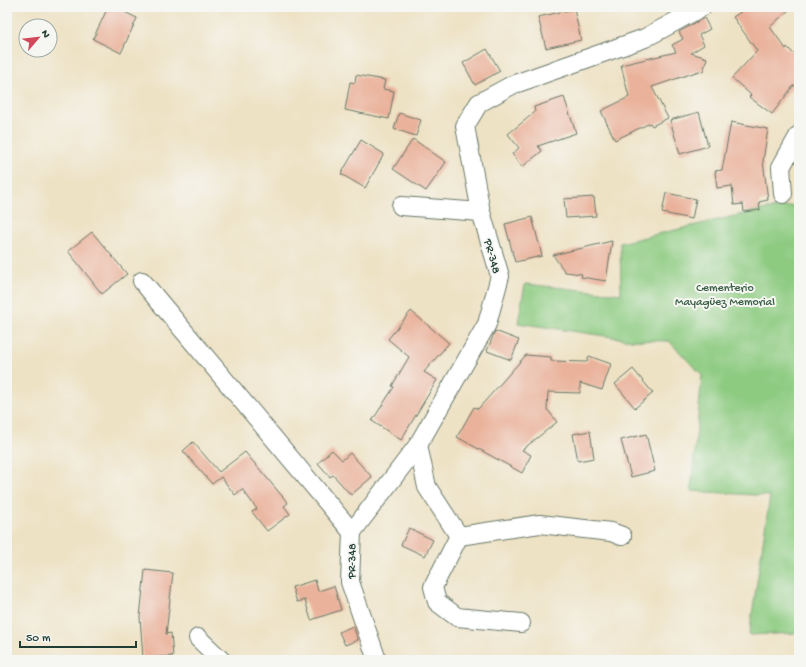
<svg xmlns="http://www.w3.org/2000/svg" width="806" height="667" font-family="'Gochi Hand',sans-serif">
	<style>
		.green { fill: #8dcb81; stroke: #56845a }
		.building { fill: #eab29b }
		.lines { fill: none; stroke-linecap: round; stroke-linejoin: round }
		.minor-casing { stroke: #677767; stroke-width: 20 }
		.minor { stroke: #fff; stroke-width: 18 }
		.labels { text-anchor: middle; stroke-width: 4; stroke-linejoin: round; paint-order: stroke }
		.street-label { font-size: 12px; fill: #1f3d34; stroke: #f6f6f2 }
		.park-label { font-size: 12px; fill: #3a6047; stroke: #f6f6f2 }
	</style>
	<rect width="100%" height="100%" fill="#f6f6f2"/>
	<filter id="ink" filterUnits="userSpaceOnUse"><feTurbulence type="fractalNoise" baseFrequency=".025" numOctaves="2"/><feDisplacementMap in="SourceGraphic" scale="8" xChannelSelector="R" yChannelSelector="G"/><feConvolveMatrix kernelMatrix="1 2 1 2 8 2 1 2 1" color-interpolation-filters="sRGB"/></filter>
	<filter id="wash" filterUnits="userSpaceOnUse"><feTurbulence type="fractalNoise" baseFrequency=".012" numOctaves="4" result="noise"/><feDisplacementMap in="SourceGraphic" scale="16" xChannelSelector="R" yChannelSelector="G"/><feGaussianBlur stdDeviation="0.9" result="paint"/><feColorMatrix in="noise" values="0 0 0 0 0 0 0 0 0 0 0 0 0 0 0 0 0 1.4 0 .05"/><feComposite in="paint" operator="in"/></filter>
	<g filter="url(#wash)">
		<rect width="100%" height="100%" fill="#eee2c5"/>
		<!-- green -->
		<path class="green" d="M799 205V633L749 635 770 496 691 491 702 375 669 341 632 340 518 323 525 284 621 294 620 243 760 210Z"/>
		<g id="blocks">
			<!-- building -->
			<g class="building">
				<path d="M108 7H114L137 18 121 53 93 39Z"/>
				<path d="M748 7H792L770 27 786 49 787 47 799 59V91L794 85 772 114 749 97 751 95 732 78 757 51 733 17Z"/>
				<path d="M574 9 581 40 546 48 538 17Z"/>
				<path d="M704 18 710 29 699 35 704 45 691 53 707 58 703 72 699 71 652 87 668 118 652 126 650 123 615 140 601 111 629 97 621 65 676 52 672 45 683 39 679 32Z"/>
				<path d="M487 49 500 71 475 85 463 63Z"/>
				<path d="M356 75 385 80 383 89 394 91 389 119 345 110 350 82 355 83Z"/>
				<path d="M564 97 576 133 538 146 542 151 522 167 512 154 519 148 508 134 535 112 534 107Z"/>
				<path d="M699 112 708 146 680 154 670 120Z"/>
				<path d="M399 113 421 120 416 136 394 129Z"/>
				<path d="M731 122 768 129 763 161 768 200 759 202 760 210 744 212 743 204 734 205 732 186 717 188 715 171 722 170Z"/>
				<path d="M413 139 446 162 426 191 393 169Z"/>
				<path d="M361 140 384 154 365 188 341 174Z"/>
				<path d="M666 193 696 199 692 219 662 213Z"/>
				<path d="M594 197 596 216 566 218 564 199Z"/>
				<path d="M532 217 542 256 515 262 505 224Z"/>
				<path d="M92 232 127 274 102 294 68 251Z"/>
				<path d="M612 241 606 281 581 277 582 274 565 272 553 255Z"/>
				<path d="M411 311 449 343 424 372 437 380 401 440 372 421 394 387 392 386 409 357 388 339Z"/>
				<path d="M495 331 519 340 511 360 487 351Z"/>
				<path d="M526 355 551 357V361L587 362 589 356 611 364 602 390 580 383V393L548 392 547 409 557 422 522 450 531 455 522 473 457 437 474 407 478 409Z"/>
				<path d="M633 369 653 393 635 408 615 384Z"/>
				<path d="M590 431 594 458 578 461 573 434Z"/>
				<path d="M646 434 655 471 631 477 621 440Z"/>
				<path d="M193 442 219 472 245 452 288 503 284 506 290 514 267 531 252 512 257 509 242 489 235 495 221 477 212 484 183 451Z"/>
				<path d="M332 450 342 460 350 453 372 477 351 495 333 475 330 477 318 463Z"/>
				<path d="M409 528 433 540 425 556 401 545Z"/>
				<path d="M145 570 173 573 166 634 171 633 173 656 143 658 140 617Z"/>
				<path d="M315 580 318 591 334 586 341 610 311 620 305 600 297 602 292 587Z"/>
				<path d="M353 626 358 640 345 645 339 632Z"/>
			</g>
		</g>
	</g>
	<g filter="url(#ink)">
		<use href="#blocks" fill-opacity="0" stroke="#677767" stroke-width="1"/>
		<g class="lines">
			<defs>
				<g id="minor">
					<path d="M783 194 781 167 799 135"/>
					<path d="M401 206 481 212"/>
					<path d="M142 281 352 532"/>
					<path d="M418 445 427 487 459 536"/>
					<path d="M521 623 457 617 437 602 433 587 459 536 540 524 611 532 622 536"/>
					<path d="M198 638 221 660"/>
					<path d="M377 660 350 582 352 532 418 445 487 324 500 276 481 212 465 126 479 103 512 85 645 38 702 7"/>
				</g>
			</defs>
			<!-- minor casing -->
			<use href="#minor" class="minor-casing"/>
			<!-- minor -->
			<use href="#minor" class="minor"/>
		</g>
	</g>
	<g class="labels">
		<!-- street labels -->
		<g class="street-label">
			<text transform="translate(493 256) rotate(75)" y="4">PR-348</text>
			<text transform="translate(351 561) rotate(-89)" y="4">PR-348</text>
		</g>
		<!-- park labels -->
		<g class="park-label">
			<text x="725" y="291">Cementerio<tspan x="725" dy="14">Mayagüez Memorial</tspan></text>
		</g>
	</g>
	<!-- margin -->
	<rect width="806" height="667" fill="none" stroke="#f6f6f2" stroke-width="24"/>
	<!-- north arrow -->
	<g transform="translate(38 38) rotate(62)"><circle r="19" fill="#f6f6f2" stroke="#a0aca6"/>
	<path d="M0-3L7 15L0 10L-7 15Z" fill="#d1495b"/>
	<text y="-6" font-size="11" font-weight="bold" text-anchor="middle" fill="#1f3d34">N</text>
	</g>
	<!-- scale -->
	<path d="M20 641v6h116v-6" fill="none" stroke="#1f3d34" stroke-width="2"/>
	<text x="26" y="641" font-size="12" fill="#1f3d34" stroke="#f6f6f2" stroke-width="3" paint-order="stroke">50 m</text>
</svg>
